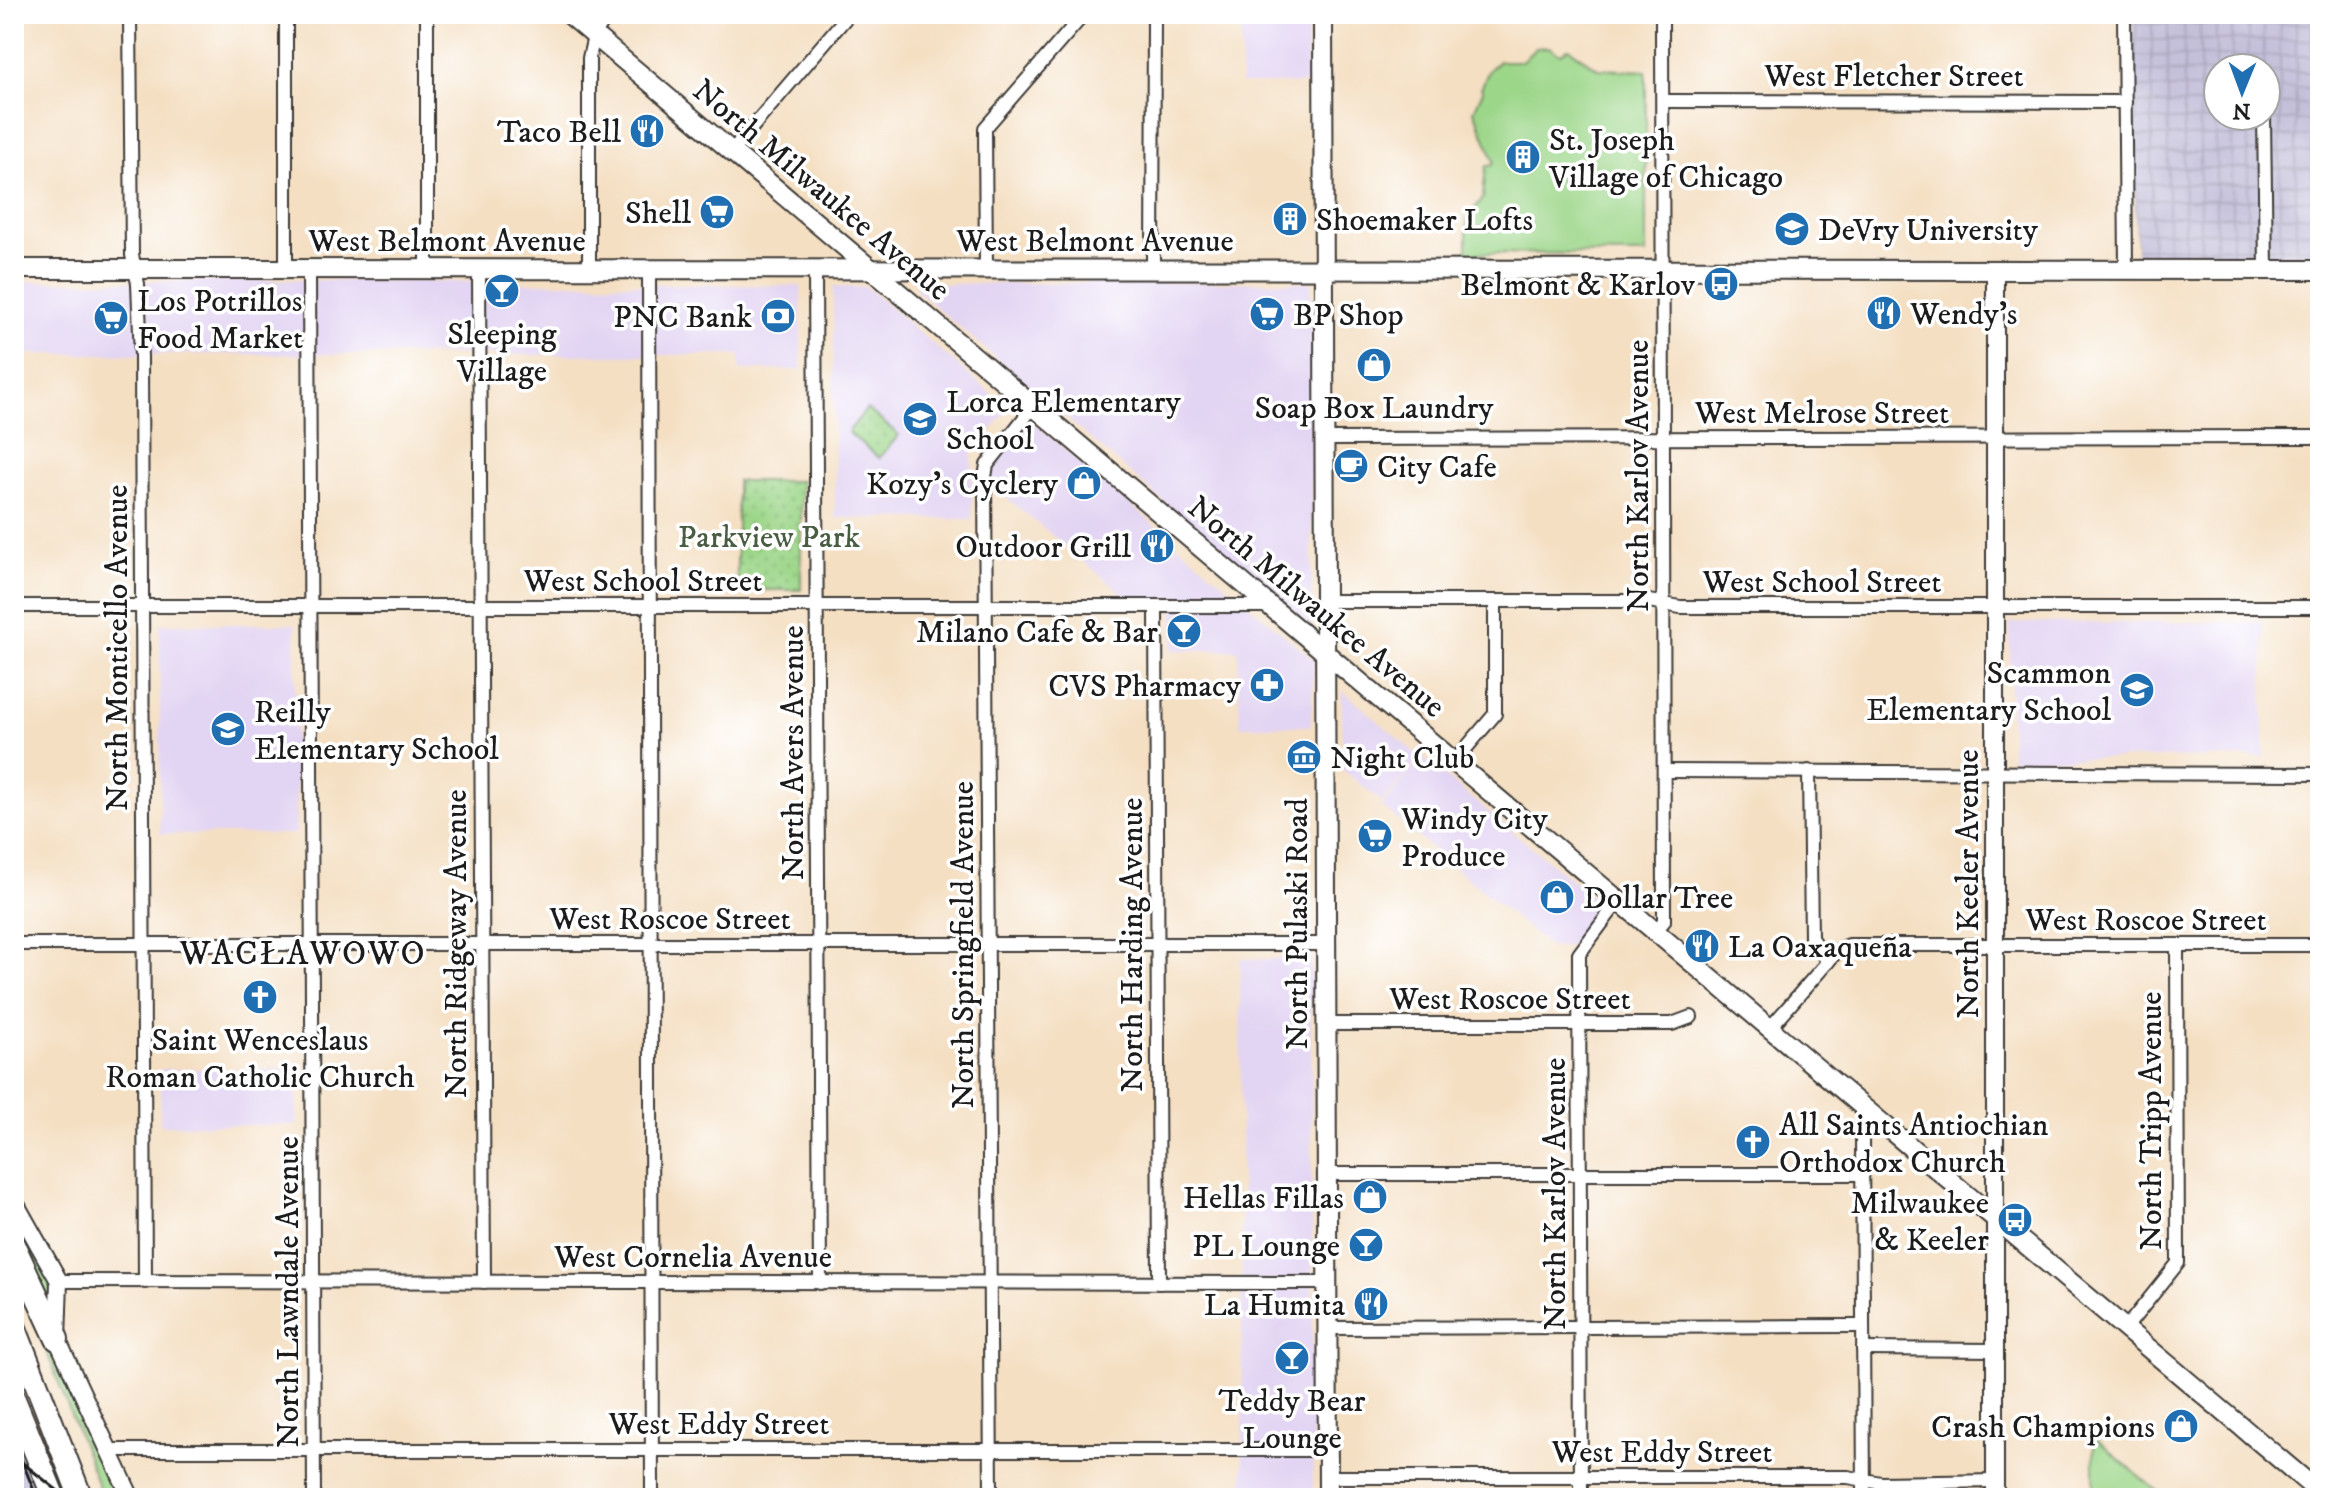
<svg xmlns="http://www.w3.org/2000/svg" width="2334" height="1512" font-family="'IM FELL DW Pica',serif">
	<style>
		.built { fill: #e2d4f3 }
		.industrial { fill: url(#industrial-grid); fill-rule: evenodd }
		.railway { fill: #c5c0da }
		.green { fill: #9cd689; stroke: #5c7952; stroke-width: 2 }
		.park { fill: url(#park-dots); stroke: #5c7952; stroke-width: 2 }
		.lines { fill: none; stroke-linecap: round; stroke-linejoin: round }
		.minor-casing { stroke: #3c3935; stroke-width: 16 }
		.tertiary-casing { stroke: #3c3935; stroke-width: 20 }
		.secondary-casing { stroke: #3c3935; stroke-width: 22 }
		.motorway-casing { stroke: #3c3935; stroke-width: 26 }
		.minor { stroke: #fff; stroke-width: 12 }
		.tertiary { stroke: #fff; stroke-width: 16 }
		.secondary { stroke: #fff; stroke-width: 18 }
		.motorway { stroke: #fff; stroke-width: 22 }
		.rail { stroke: #1c1c1c; stroke-width: 3 }
		.labels { text-anchor: middle; stroke-width: 7; stroke-linejoin: round; paint-order: stroke }
		.street-label { font-size: 32px; fill: #1c1c1c; stroke: #fff }
		.poi-label { font-size: 32px; fill: #1c1c1c; stroke: #fff; text-anchor: end }
		.park-label { font-size: 32px; fill: #495d42; stroke: #fff }
		.neighbourhood-label { font-size: 34px; letter-spacing: 2px; fill: #1c1c1c; stroke: #fff }
	</style>
	<defs>
		<pattern id="industrial-grid" width="8" height="8" patternUnits="userSpaceOnUse" patternTransform="scale(2)"><rect width="8" height="8" fill="#c5c0da"/><path d="M0 4h8M4 0v8" fill="none" stroke="#a9a4ba"/></pattern>
		<pattern id="park-dots" width="8" height="8" patternUnits="userSpaceOnUse" patternTransform="scale(2)"><rect width="8" height="8" fill="#9cd689"/><path d="M2 2h.1M6 6h.1" fill="none" stroke="#86b776" stroke-width="1.8" stroke-linecap="round"/></pattern>
	</defs>
	<rect width="100%" height="100%" fill="#fff"/>
	<filter id="ink" filterUnits="userSpaceOnUse"><feTurbulence type="fractalNoise" baseFrequency=".0125" numOctaves="2"/><feDisplacementMap in="SourceGraphic" scale="16" xChannelSelector="R" yChannelSelector="G"/><feConvolveMatrix kernelMatrix="1 2 1 2 8 2 1 2 1" color-interpolation-filters="sRGB"/></filter>
	<filter id="wash" filterUnits="userSpaceOnUse"><feTurbulence type="fractalNoise" baseFrequency=".006" numOctaves="4" result="noise"/><feDisplacementMap in="SourceGraphic" scale="32" xChannelSelector="R" yChannelSelector="G"/><feGaussianBlur stdDeviation="1.8" result="paint"/><feColorMatrix in="noise" values="0 0 0 0 0 0 0 0 0 0 0 0 0 0 0 0 0 1.4 0 .05"/><feComposite in="paint" operator="in"/></filter>
	<g filter="url(#wash)">
		<rect width="100%" height="100%" fill="#f4dfc2"/>
		<!-- built -->
		<g class="built">
			<rect x="1241" y="14" width="66" height="70"/>
			<path d="M296 280 801 286V370H740V355L14 354V282Z"/>
			<path d="M1311 282 1312 628 916 290 917 284Z"/>
			<path d="M833 287H866L1009 409 972 452V519L835 518Z"/>
			<path d="M1028 418 1314 660 1311 726H1240L1238 650H1173V608H1140L986 481V474Z"/>
			<path d="M2263 622 2264 757 2011 759 2010 623Z"/>
			<path d="M160 624H295L296 834H160Z"/>
			<path d="M1342 690 1420 757 1382 802 1342 769Z"/>
			<path d="M1422 757 1603 906 1570 946 1550 947 1381 806Z"/>
			<path d="M1240 959H1311L1313 1498H1243Z"/>
			<path d="M161 1069H297V1125H160Z"/>
		</g>
		<!-- industrial -->
		<path class="industrial" d="M2132 14H2314L2320 28V259H2136ZM2218 68H2266V116H2218Z"/>
		<!-- railway -->
		<path class="railway" d="M14 1428 42 1498H21L14 1481Z"/>
		<!-- green -->
		<g class="green">
			<path d="M1549 47 1560 54 1569 48 1598 69 1646 71V254L1467 253V218L1483 198 1486 166 1493 165 1494 160 1474 111 1483 91 1481 88 1489 70 1499 61H1522L1536 48Z"/>
			<path d="M14 1217 52 1284 51 1307 14 1231Z"/>
			<path d="M14 1266 122 1498H103Z"/>
			<path d="M2094 1438 2165 1498H2094Z"/>
		</g>
		<!-- park -->
		<g class="park">
			<path d="M867 409 899 435 879 458 848 432Z"/>
			<rect x="737" y="481" width="64" height="109"/>
		</g>
	</g>
	<g filter="url(#ink)">
		<g class="lines">
			<defs>
				<g id="minor">
					<path d="M130 14 132 255 138 284 141 357 145 1282"/>
					<path d="M427 14V269"/>
					<path d="M2124 14 2126 270"/>
					<path d="M1663 101 2125 102"/>
					<path d="M2264 116 2266 270"/>
					<path d="M731 152 849 14"/>
					<path d="M286 269V14"/>
					<path d="M309 269 314 1498"/>
					<path d="M479 270 484 1282"/>
					<path d="M589 270V58L594 36 608 14"/>
					<path d="M649 270 652 1498"/>
					<path d="M815 270 820 1283"/>
					<path d="M986 270 985 128 1084 14"/>
					<path d="M1153 270 1154 14"/>
					<path d="M1325 439 2320 437"/>
					<path d="M1325 601H1649L1680 607H2320"/>
					<path d="M14 606H1271"/>
					<path d="M1156 607 1159 1283"/>
					<path d="M1455 761 1495 714V601"/>
					<path d="M1664 771 2320 774"/>
					<path d="M1809 771 1811 938 1828 962"/>
					<path d="M1653 934 1664 921 1662 14"/>
					<path d="M14 944H1326"/>
					<path d="M1327 1024H1672L1691 1017"/>
					<path d="M1769 1029 1838 950 1849 945H2320"/>
					<path d="M1327 1174H1862"/>
					<path d="M59 1281 1328 1283"/>
					<path d="M1328 1328 1863 1326"/>
					<path d="M2125 1329 2178 1263 2177 945"/>
					<path d="M1863 1349 1995 1350"/>
					<path d="M109 1450H1328"/>
					<path d="M1328 1477H1848L1881 1483 1995 1481"/>
					<path d="M991 1498 985 477 987 465 1033 407"/>
					<path d="M1581 1498 1579 954 1617 903"/>
					<path d="M1864 1498 1862 1133 1866 1110"/>
				</g>
				<g id="tertiary">
					<path d="M1995 270V1498"/>
					<path d="M14 1201 59 1281 57 1339 131 1498"/>
				</g>
				<g id="secondary">
					<path d="M569 14C1152 508 1735 1002 2320 1493"/>
					<path d="M1323 14 1328 1498"/>
					<path d="M14 269 2320 270"/>
				</g>
				<g id="motorway">
					<path d="M14 1246 57 1339"/>
					<path d="M14 1326 81 1498"/>
					<path d="M14 1399 54 1498"/>
				</g>
			</defs>
			<!-- minor casing -->
			<use href="#minor" class="minor-casing"/>
			<!-- tertiary casing -->
			<use href="#tertiary" class="tertiary-casing"/>
			<!-- secondary casing -->
			<use href="#secondary" class="secondary-casing"/>
			<!-- motorway casing -->
			<use href="#motorway" class="motorway-casing"/>
			<!-- minor -->
			<use href="#minor" class="minor"/>
			<!-- tertiary -->
			<use href="#tertiary" class="tertiary"/>
			<!-- secondary -->
			<use href="#secondary" class="secondary"/>
			<!-- motorway -->
			<use href="#motorway" class="motorway"/>
			<!-- rail -->
			<g class="rail">
				<path d="M14 1441 37 1498"/>
				<path d="M14 1456 67 1498"/>
				<path d="M14 1482 35 1498"/>
			</g>
		</g>
	</g>
	<!-- icons -->
	<defs>
		<symbol id="restaurant-disc" viewBox="-11 -11 22 22"><circle r="9.5" fill="#1f6fb2" stroke="#fff"/><path d="M-5-6h1v4h1v-4h1v4h1v-4h1v5L-1.5 .5V6h-2V.5L-5-1ZM5-6V6H3V1.5H1.5Q1.5-4 5-6Z" fill="#fff"/></symbol>
		<symbol id="building-disc" viewBox="-11 -11 22 22"><circle r="9.5" fill="#1f6fb2" stroke="#fff"/><path d="M-4-6H4V6H1V3H-1V6H-4ZM-2.5-4.3h1.7v1.8h-1.7ZM.8-4.3h1.7v1.8H.8ZM-2.5-1h1.7V.8h-1.7ZM.8-1h1.7V.8H.8Z" fill="#fff"/></symbol>
		<symbol id="supermarket-disc" viewBox="-11 -11 22 22"><circle r="9.5" fill="#1f6fb2" stroke="#fff"/><path d="M-6-5.5h2.5l.6 2H6L4.5 2H-2.5L-4.4-4H-6ZM-1.5 3.2a1.3 1.3 0 1 0 .1 0ZM3 3.2a1.3 1.3 0 1 0 .1 0Z" fill="#fff"/></symbol>
		<symbol id="university-disc" viewBox="-11 -11 22 22"><circle r="9.5" fill="#1f6fb2" stroke="#fff"/><path d="M0-5L7-2L0 1L-7-2ZM-4 1L0 2.5L4 1V4Q0 6-4 4Z" fill="#fff"/></symbol>
		<symbol id="bus-disc" viewBox="-11 -11 22 22"><circle r="9.5" fill="#1f6fb2" stroke="#fff"/><path d="M-5-6H5V4H4V6H2V4H-2V6H-4V4H-5ZM-3.5-4V0h7V-4ZM-3.5 1.2v1.5H-2V1.2ZM2 1.2v1.5H3.5V1.2Z" fill="#fff"/></symbol>
		<symbol id="bar-disc" viewBox="-11 -11 22 22"><circle r="9.5" fill="#1f6fb2" stroke="#fff"/><path d="M-6-5H6L.8 .8V4.5H3.5V6h-7V4.5H-.8V.8Z" fill="#fff"/></symbol>
		<symbol id="bank-disc" viewBox="-11 -11 22 22"><circle r="9.5" fill="#1f6fb2" stroke="#fff"/><path d="M-6-4H6V4H-6ZM0-2.3a2.3 2.3 0 1 0 0 4.6a2.3 2.3 0 1 0 0-4.6Z" fill="#fff"/></symbol>
		<symbol id="shop-disc" viewBox="-11 -11 22 22"><circle r="9.5" fill="#1f6fb2" stroke="#fff"/><path d="M-5-2.5h2.3a2.7 3.5 0 0 1 5.4 0H5L5.5 6h-11ZM-1.5-2.5h3a1.5 2.3 0 0 0-3 0Z" fill="#fff"/></symbol>
		<symbol id="school-disc" viewBox="-11 -11 22 22"><circle r="9.5" fill="#1f6fb2" stroke="#fff"/><path d="M0-5L7-2L0 1L-7-2ZM-4 1L0 2.5L4 1V4Q0 6-4 4Z" fill="#fff"/></symbol>
		<symbol id="cafe-disc" viewBox="-11 -11 22 22"><circle r="9.5" fill="#1f6fb2" stroke="#fff"/><path d="M-5.5-4.5H6V0H3Q3 3.5 0 3.5H-2.5Q-5.5 3.5-5.5 0ZM3-3.2v2h1.7v-2ZM-6 4.5H4V6H-6Z" fill="#fff"/></symbol>
		<symbol id="pharmacy-disc" viewBox="-11 -11 22 22"><circle r="9.5" fill="#1f6fb2" stroke="#fff"/><path d="M-2-6h4v4h4v4h-4v4h-4v-4h-4v-4h4Z" fill="#fff"/></symbol>
		<symbol id="museum-disc" viewBox="-11 -11 22 22"><circle r="9.5" fill="#1f6fb2" stroke="#fff"/><path d="M0-6L6-3V-2H-6V-3ZM-5-1h2V3h-2ZM-1-1h2V3h-2ZM3-1h2V3H3ZM-6 4H6V6H-6Z" fill="#fff"/></symbol>
		<symbol id="church-disc" viewBox="-11 -11 22 22"><circle r="9.5" fill="#1f6fb2" stroke="#fff"/><path d="M-1.2-6h2.4v3.5h3.3v2.4h-3.3V6h-2.4V-.1h-3.3v-2.4h3.3Z" fill="#fff"/></symbol>
	</defs>
	<g fill-rule="evenodd">
		<use href="#restaurant-disc" x="627" y="111" width="40" height="40"/>
		<use href="#building-disc" x="1503" y="137" width="40" height="40"/>
		<use href="#supermarket-disc" x="697" y="192" width="40" height="40"/>
		<use href="#building-disc" x="1270" y="199" width="40" height="40"/>
		<use href="#university-disc" x="1772" y="209" width="40" height="40"/>
		<use href="#bus-disc" x="1701" y="264" width="40" height="40"/>
		<use href="#bar-disc" x="482" y="271" width="40" height="40"/>
		<use href="#restaurant-disc" x="1864" y="293" width="40" height="40"/>
		<use href="#supermarket-disc" x="1247" y="294" width="40" height="40"/>
		<use href="#bank-disc" x="758" y="296" width="40" height="40"/>
		<use href="#supermarket-disc" x="91" y="298" width="40" height="40"/>
		<use href="#shop-disc" x="1354" y="345" width="40" height="40"/>
		<use href="#school-disc" x="900" y="399" width="40" height="40"/>
		<use href="#cafe-disc" x="1331" y="446" width="40" height="40"/>
		<use href="#shop-disc" x="1064" y="463" width="40" height="40"/>
		<use href="#restaurant-disc" x="1137" y="526" width="40" height="40"/>
		<use href="#bar-disc" x="1164" y="611" width="40" height="40"/>
		<use href="#pharmacy-disc" x="1247" y="665" width="40" height="40"/>
		<use href="#school-disc" x="2117" y="670" width="40" height="40"/>
		<use href="#school-disc" x="208" y="709" width="40" height="40"/>
		<use href="#museum-disc" x="1284" y="737" width="40" height="40"/>
		<use href="#supermarket-disc" x="1355" y="816" width="40" height="40"/>
		<use href="#shop-disc" x="1537" y="877" width="40" height="40"/>
		<use href="#restaurant-disc" x="1682" y="926" width="40" height="40"/>
		<use href="#church-disc" x="240" y="977" width="40" height="40"/>
		<use href="#church-disc" x="1733" y="1122" width="40" height="40"/>
		<use href="#shop-disc" x="1350" y="1177" width="40" height="40"/>
		<use href="#bus-disc" x="1995" y="1200" width="40" height="40"/>
		<use href="#bar-disc" x="1346" y="1225" width="40" height="40"/>
		<use href="#restaurant-disc" x="1351" y="1284" width="40" height="40"/>
		<use href="#bar-disc" x="1272" y="1338" width="40" height="40"/>
		<use href="#shop-disc" x="2161" y="1406" width="40" height="40"/>
	</g>
	<g class="labels">
		<!-- street labels -->
		<g class="street-label">
			<text x="1894" y="86">West Fletcher Street</text>
			<text transform="translate(822 189) rotate(40)" y="11">North Milwaukee Avenue</text>
			<text x="447" y="251">West Belmont Avenue</text>
			<text x="1095" y="251">West Belmont Avenue</text>
			<text x="1822" y="423">West Melrose Street</text>
			<text transform="translate(1637 476) rotate(-90)" y="11">North Karlov Avenue</text>
			<text x="643" y="591">West School Street</text>
			<text x="1822" y="592">West School Street</text>
			<text transform="translate(1317 606) rotate(40)" y="11">North Milwaukee Avenue</text>
			<text transform="translate(116 648) rotate(-90)" y="11">North Monticello Avenue</text>
			<text transform="translate(792 753) rotate(-90)" y="11">North Avers Avenue</text>
			<text transform="translate(1967 884) rotate(-90)" y="11">North Keeler Avenue</text>
			<text x="670" y="929">West Roscoe Street</text>
			<text x="2146" y="930">West Roscoe Street</text>
			<text transform="translate(1296 924) rotate(-90)" y="11">North Pulaski Road</text>
			<text transform="translate(455 944) rotate(-90)" y="11">North Ridgeway Avenue</text>
			<text transform="translate(962 945) rotate(-90)" y="11">North Springfield Avenue</text>
			<text transform="translate(1131 945) rotate(-90)" y="11">North Harding Avenue</text>
			<text x="1510" y="1009">West Roscoe Street</text>
			<text transform="translate(2150 1121) rotate(-90)" y="11">North Tripp Avenue</text>
			<text transform="translate(1554 1194) rotate(-90)" y="11">North Karlov Avenue</text>
			<text x="693" y="1267">West Cornelia Avenue</text>
			<text transform="translate(287 1292) rotate(-90)" y="11">North Lawndale Avenue</text>
			<text x="719" y="1434">West Eddy Street</text>
			<text x="1662" y="1462">West Eddy Street</text>
		</g>
		<!-- poi labels -->
		<g class="poi-label">
			<text x="621" y="142">Taco Bell</text>
			<text x="1549" y="150" text-anchor="start">St. Joseph<tspan x="1549" dy="37">Village of Chicago</tspan></text>
			<text x="691" y="223">Shell</text>
			<text x="1316" y="230" text-anchor="start">Shoemaker Lofts</text>
			<text x="1818" y="240" text-anchor="start">DeVry University</text>
			<text x="1695" y="295">Belmont &amp; Karlov</text>
			<text x="137" y="311" text-anchor="start">Los Potrillos<tspan x="137" dy="37">Food Market</tspan></text>
			<text x="1910" y="324" text-anchor="start">Wendy's</text>
			<text x="1293" y="325" text-anchor="start">BP Shop</text>
			<text x="752" y="327">PNC Bank</text>
			<text x="502" y="344" text-anchor="middle">Sleeping<tspan x="502" dy="37">Village</tspan></text>
			<text x="946" y="412" text-anchor="start">Lorca Elementary<tspan x="946" dy="37">School</tspan></text>
			<text x="1374" y="418" text-anchor="middle">Soap Box Laundry</text>
			<text x="1377" y="477" text-anchor="start">City Cafe</text>
			<text x="1058" y="494">Kozy's Cyclery</text>
			<text x="1131" y="557">Outdoor Grill</text>
			<text x="1158" y="642">Milano Cafe &amp; Bar</text>
			<text x="2111" y="683">Scammon<tspan x="2111" dy="37">Elementary School</tspan></text>
			<text x="1241" y="696">CVS Pharmacy</text>
			<text x="254" y="722" text-anchor="start">Reilly<tspan x="254" dy="37">Elementary School</tspan></text>
			<text x="1330" y="768" text-anchor="start">Night Club</text>
			<text x="1401" y="829" text-anchor="start">Windy City<tspan x="1401" dy="37">Produce</tspan></text>
			<text x="1583" y="908" text-anchor="start">Dollar Tree</text>
			<text x="1728" y="957" text-anchor="start">La Oaxaqueña</text>
			<text x="260" y="1050" text-anchor="middle">Saint Wenceslaus<tspan x="260" dy="37">Roman Catholic Church</tspan></text>
			<text x="1779" y="1135" text-anchor="start">All Saints Antiochian<tspan x="1779" dy="37">Orthodox Church</tspan></text>
			<text x="1344" y="1208">Hellas Fillas</text>
			<text x="1989" y="1213">Milwaukee<tspan x="1989" dy="37">&amp; Keeler</tspan></text>
			<text x="1340" y="1256">PL Lounge</text>
			<text x="1345" y="1315">La Humita</text>
			<text x="1292" y="1411" text-anchor="middle">Teddy Bear<tspan x="1292" dy="37">Lounge</tspan></text>
			<text x="2155" y="1437">Crash Champions</text>
		</g>
		<!-- park labels -->
		<g class="park-label">
			<text x="769" y="547">Parkview Park</text>
		</g>
		<!-- neighbourhood labels -->
		<g class="neighbourhood-label">
			<text x="303" y="964">WACŁAWOWO</text>
		</g>
	</g>
	<!-- margin -->
	<rect width="2334" height="1512" fill="none" stroke="#fff" stroke-width="48"/>
	<!-- north arrow -->
	<g transform="translate(2242 92) rotate(181)"><circle r="38" fill="#ffffff" stroke="#a4a4a4" stroke-width="2"/>
	<path d="M0-6L14 30L0 20L-14 30Z" fill="#1f6fb2"/>
	<text y="-12" font-size="22" font-weight="bold" text-anchor="middle" fill="#1c1c1c">N</text>
	</g>
</svg>
